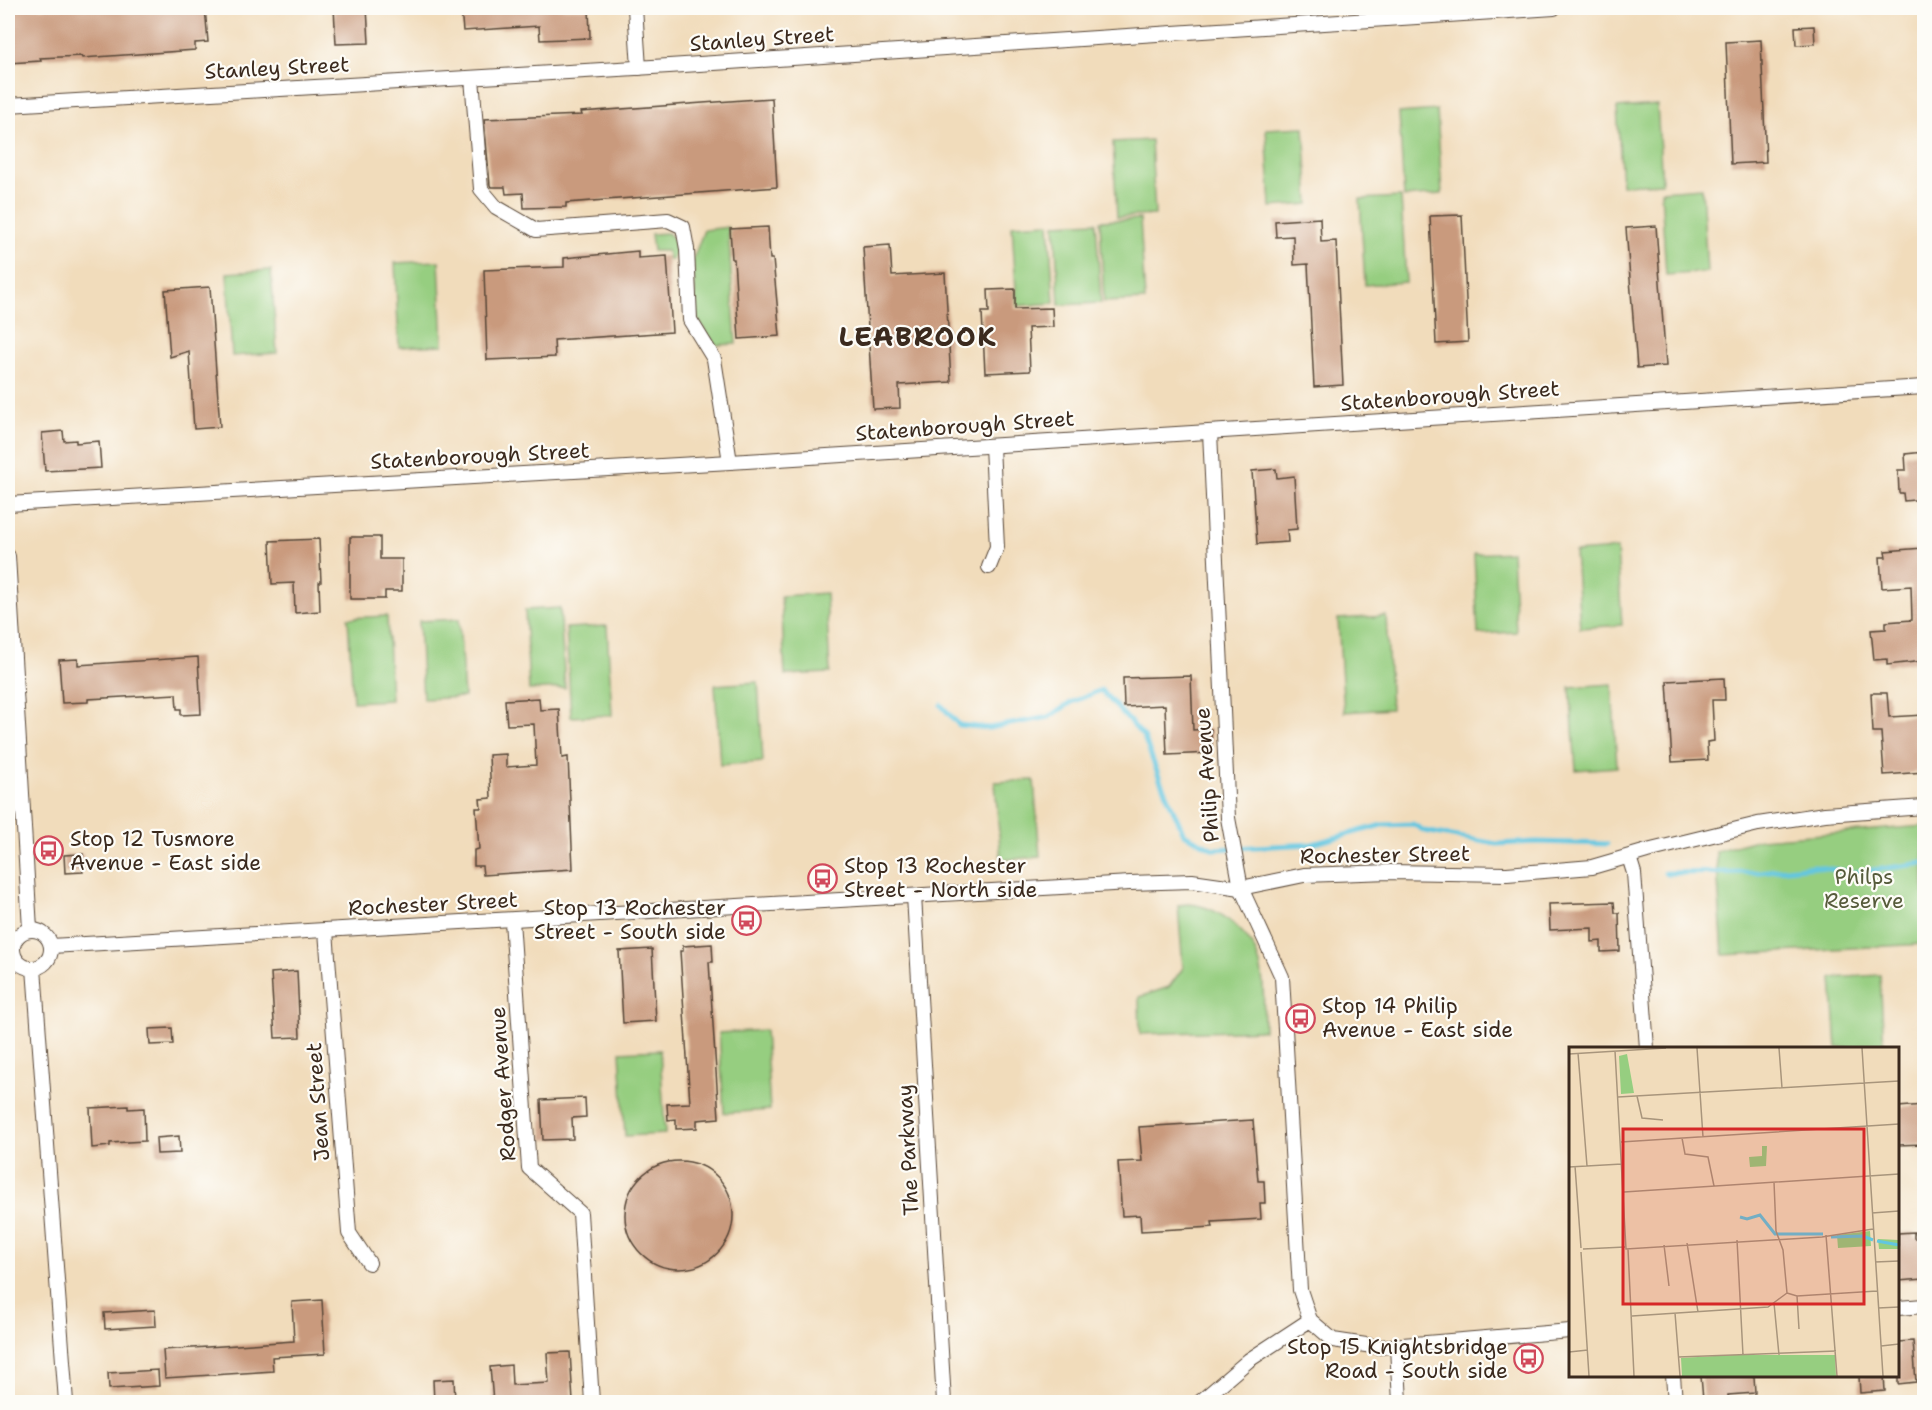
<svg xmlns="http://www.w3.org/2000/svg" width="1932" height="1410" font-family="'Shantell Sans',sans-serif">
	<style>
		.green { fill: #96ce80; stroke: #687c4f; stroke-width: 1.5 }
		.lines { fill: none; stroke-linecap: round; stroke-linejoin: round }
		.stream { stroke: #62c6e0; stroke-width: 5 }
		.building { fill: #c99a7d }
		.street-casing { stroke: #564536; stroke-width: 16 }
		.street { stroke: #fff; stroke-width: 14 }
		.labels { text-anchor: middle; stroke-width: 4.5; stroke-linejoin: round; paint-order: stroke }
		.street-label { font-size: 21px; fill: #3b2a1e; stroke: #fdfcf7 }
		.poi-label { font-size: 21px; fill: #3b2a1e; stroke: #fdfcf7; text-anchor: start }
		.park-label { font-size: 21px; fill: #565b3b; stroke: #fdfcf7 }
		.district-label { font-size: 27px; font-weight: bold; letter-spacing: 1.5px; fill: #3b2a1e; stroke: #fdfcf7 }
		.inset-river { fill: none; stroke: #62c6e0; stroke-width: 3 }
		.inset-road { fill: none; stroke: #a8957c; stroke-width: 1.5 }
		.view { fill: #d62828; fill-opacity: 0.15; stroke: #d62828; stroke-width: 3 }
		.inset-edge { fill: none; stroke: #3b2a1e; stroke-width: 3 }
	</style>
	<rect width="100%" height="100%" fill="#fdfcf7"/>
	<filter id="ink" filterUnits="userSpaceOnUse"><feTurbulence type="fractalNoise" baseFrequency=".0167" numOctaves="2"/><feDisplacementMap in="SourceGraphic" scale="12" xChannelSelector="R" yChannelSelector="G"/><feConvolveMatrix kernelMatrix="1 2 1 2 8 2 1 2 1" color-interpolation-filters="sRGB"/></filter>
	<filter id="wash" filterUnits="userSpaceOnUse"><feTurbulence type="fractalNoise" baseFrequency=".008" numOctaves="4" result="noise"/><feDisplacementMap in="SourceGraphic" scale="24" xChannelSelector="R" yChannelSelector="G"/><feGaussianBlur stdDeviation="1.35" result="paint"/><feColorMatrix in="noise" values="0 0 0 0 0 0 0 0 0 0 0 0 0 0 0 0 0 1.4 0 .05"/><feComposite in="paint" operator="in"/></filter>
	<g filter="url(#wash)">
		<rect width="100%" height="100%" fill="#f1dcbb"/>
		<!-- green -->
		<g class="green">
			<path d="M1657 105 1662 183 1622 185 1617 108Z"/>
			<path d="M1437 110 1442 194 1404 197 1399 113Z"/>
			<path d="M1304 127 1309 204 1271 207 1266 129Z"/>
			<path d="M1151 140 1155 215 1117 217 1113 142Z"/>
			<path d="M1702 188 1707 272 1666 275 1661 191Z"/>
			<path d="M1401 197 1406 282 1365 285 1360 199Z"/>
			<path d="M1140 219 1145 300 1104 302 1100 221Z"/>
			<path d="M1096 222 1101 303 1059 305 1055 224Z"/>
			<path d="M1049 223 1054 303 1017 306 1012 225Z"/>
			<path d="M728 227 736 344 716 345 707 334 697 318 696 309 693 259 704 230Z"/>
			<path d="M668 233 674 239 675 253 672 260H669L667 251H653L651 234Z"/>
			<path d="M439 261 443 345 399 347 395 263Z"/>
			<path d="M271 270 277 353 232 356 227 273Z"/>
			<path d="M1617 549 1622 625 1580 628 1575 552Z"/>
			<path d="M1512 552 1516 632 1478 634 1474 554Z"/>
			<path d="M826 593 830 673 785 675 781 596Z"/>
			<path d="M560 608 565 688 529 690 525 610Z"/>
			<path d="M387 616 391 700 353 702 348 618Z"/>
			<path d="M1386 616 1391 709 1344 712 1338 619Z"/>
			<path d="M459 619 464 697 423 699 419 621Z"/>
			<path d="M607 626 612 715 571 717 566 628Z"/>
			<path d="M758 682 763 762 720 765 715 685Z"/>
			<path d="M1612 684 1617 767 1576 770 1570 687Z"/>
			<path d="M1034 780 1040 857 1001 860 995 782Z"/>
			<path d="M1924 826V944L1723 955 1716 851 1760 839Z"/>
			<path d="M1189 904C1222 907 1255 936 1261 969 1265 988 1263 1010 1264 1030L1140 1034 1139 997 1169 987 1183 968 1178 905Z"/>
			<path d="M1880 975 1884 1048H1837L1832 978Z"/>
			<path d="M765 1030 770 1110 724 1113 719 1033Z"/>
			<path d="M660 1050 665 1134 625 1136 620 1052Z"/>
		</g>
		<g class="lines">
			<!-- stream -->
			<g class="stream">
				<path d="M941 705 959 725 989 728 1049 717 1072 702 1101 690 1144 737 1161 782 1184 834 1214 849 1312 844 1382 825 1413 824 1424 831 1497 844 1536 842 1607 844"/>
				<path d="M1665 873 1759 872 1814 866 1852 873 1924 863"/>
			</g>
		</g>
		<g id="blocks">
			<!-- building -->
			<g class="building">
				<path d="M8 8H205L208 42 195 43V50L82 58 81 56 40 58 41 61 8 63Z"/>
				<path d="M334 8H367L369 43 336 44Z"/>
				<path d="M461 8H589L590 38 540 40 539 26 463 31Z"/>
				<path d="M1814 26 1815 44 1796 45 1795 27Z"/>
				<path d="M1761 40 1766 162 1731 164 1726 42Z"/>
				<path d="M772 98 777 187 566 203V207L524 208 523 193 506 194 505 187H491L490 185 484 119 582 115 581 112Z"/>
				<path d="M1462 215 1468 342 1436 344 1430 216Z"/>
				<path d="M1320 218 1321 242 1336 241 1343 385 1314 387 1308 264 1294 265 1293 236 1276 237 1275 221Z"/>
				<path d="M1656 226 1666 366 1637 368 1626 228Z"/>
				<path d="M768 227 770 259H773L780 336 739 339 734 259H732L730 229Z"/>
				<path d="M890 245 892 276 945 273 951 382 899 385 900 408 873 409 863 247Z"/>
				<path d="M638 251V258L667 256 672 332 554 340 555 357 487 360 484 270 564 267V258Z"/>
				<path d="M210 287 220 427 194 429 189 351 170 357 165 290Z"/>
				<path d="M1015 289V309L1052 308 1053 327 1028 328 1030 371 985 373 982 312H989L988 290Z"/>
				<path d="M63 431 64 441 76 440V443L99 441 101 468 45 471 42 433Z"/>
				<path d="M1924 452V499L1904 501 1903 493H1899L1898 470H1906L1905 454Z"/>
				<path d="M1276 469 1277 478 1294 476 1297 529 1287 530 1288 542 1257 544 1252 471Z"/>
				<path d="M350 537H380V559H402V591H385V599H350Z"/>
				<path d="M319 539 321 582H319L320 611 295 613 294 583 272 584 270 541Z"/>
				<path d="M1923 548 1924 562V661L1887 665V659L1874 660 1871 630 1886 629V622L1912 620 1911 586 1882 588 1880 557H1886L1885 551Z"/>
				<path d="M198 657 201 714 181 715V709H177L176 694 88 699V702L62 703 59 660 78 659V665Z"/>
				<path d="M1191 676 1193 730 1211 729 1212 753 1167 755 1165 705 1124 707 1123 678Z"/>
				<path d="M1724 678 1725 700H1712L1714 741 1707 742 1708 760 1672 762 1667 681Z"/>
				<path d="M1871 693H1887L1889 717 1924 715V772L1884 775 1881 732H1873Z"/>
				<path d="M539 698 540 710 559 709 562 758 568 757 573 869 483 875 482 866H474V850L479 849 476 808H481L480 799 491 798 489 755 506 754V767L536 765 534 724 507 725 505 700Z"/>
				<path d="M83 854V872L65 873 64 855Z"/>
				<path d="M1614 902 1615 913H1619L1620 951 1601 952V941L1592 942V928L1550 930 1549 904Z"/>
				<path d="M712 944 713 962H709L719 1118 697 1120V1128L676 1129V1119L668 1120 667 1104 690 1103 680 951H683V946Z"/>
				<path d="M652 949 656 1021 623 1023 619 951Z"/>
				<path d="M297 971 300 1037 275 1038 271 973Z"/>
				<path d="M172 1028 173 1044 150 1045 149 1029Z"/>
				<path d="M585 1098 586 1117 572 1118 573 1139 543 1140 541 1100Z"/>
				<path d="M1924 1105V1144L1898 1145V1107Z"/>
				<path d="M128 1106V1109L144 1108 145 1141 110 1143V1146L92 1148 90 1108Z"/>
				<path d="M1253 1120 1258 1181H1264L1265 1203H1260L1261 1219 1212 1222 1213 1227 1141 1231 1140 1215 1122 1216 1118 1162 1142 1161 1139 1127Z"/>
				<path d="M179 1136 180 1153 157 1154 156 1138Z"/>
				<circle cx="679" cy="1215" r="54"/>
				<path d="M1914 1232V1238H1924V1279L1898 1281V1233Z"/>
				<path d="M322 1300 325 1354 272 1357 273 1371 165 1378 163 1350 294 1341 292 1302Z"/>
				<path d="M155 1310 156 1326 105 1329 104 1313Z"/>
				<path d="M1913 1341 1916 1382 1898 1384V1342Z"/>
				<path d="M570 1352 573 1402H493L490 1367 511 1365 512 1385 549 1383 547 1353Z"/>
				<path d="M158 1370 159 1386 109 1389 108 1373Z"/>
				<path d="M1701 1376H1754L1755 1393 1728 1395V1398L1703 1400Z"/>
				<path d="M1859 1376H1884L1885 1391 1860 1393Z"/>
				<path d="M454 1379 455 1402H434L433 1380Z"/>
			</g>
		</g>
	</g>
	<g filter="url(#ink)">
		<use href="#blocks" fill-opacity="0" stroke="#564536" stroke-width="1.5"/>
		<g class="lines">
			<defs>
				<g id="street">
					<path d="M635 8 639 68"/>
					<path d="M472 78 481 189 496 207 536 230 668 220 683 227 687 249 690 320 714 359 730 462"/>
					<path d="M8 105 669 66 1554 8"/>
					<path d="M1210 432 1228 818 1241 888 1282 977 1300 1290 1310 1320 1333 1340 1379 1347 1570 1331"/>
					<path d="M8 504 730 462 1924 387"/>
					<path d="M8 556 30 929"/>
					<path d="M989 567 997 547 992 446"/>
					<path d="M1629 857 1634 873 1647 1048"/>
					<path d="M914 896 944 1402"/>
					<path d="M512 920 529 1168 580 1213 592 1402"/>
					<circle cx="32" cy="949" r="19"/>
					<path d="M326 931 349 1233 369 1263"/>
					<path d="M51 946 1130 883 1192 881 1241 888 1304 875 1390 872 1507 874 1592 867 1647 851 1758 824 1825 814 1924 807"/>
					<path d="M34 968 66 1402"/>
					<path d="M1898 1308 1924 1306"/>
					<path d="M1397 1347 1400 1402"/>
					<path d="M1673 1376 1675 1402"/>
					<path d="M1200 1402 1249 1360 1310 1320"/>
				</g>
			</defs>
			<!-- street casing -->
			<use href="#street" class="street-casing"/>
			<!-- street -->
			<use href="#street" class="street"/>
		</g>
	</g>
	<!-- icons -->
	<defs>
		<symbol id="bus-ring" viewBox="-11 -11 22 22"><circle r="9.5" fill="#fdfcf7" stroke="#d1495b" stroke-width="1.5"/><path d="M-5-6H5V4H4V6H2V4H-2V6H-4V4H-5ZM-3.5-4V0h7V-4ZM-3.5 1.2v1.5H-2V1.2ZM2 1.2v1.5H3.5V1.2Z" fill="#d1495b"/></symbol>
	</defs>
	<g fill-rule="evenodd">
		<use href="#bus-ring" x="32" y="834" width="33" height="33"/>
		<use href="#bus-ring" x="806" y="862" width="33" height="33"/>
		<use href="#bus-ring" x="730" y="904" width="33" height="33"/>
		<use href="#bus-ring" x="1284" y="1002" width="33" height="33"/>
		<use href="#bus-ring" x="1512" y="1342" width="33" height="33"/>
	</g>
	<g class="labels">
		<!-- street labels -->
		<g class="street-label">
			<text transform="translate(762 39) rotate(-4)" y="7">Stanley Street</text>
			<text transform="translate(277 68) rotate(-3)" y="7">Stanley Street</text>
			<text transform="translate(1450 396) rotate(-4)" y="7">Statenborough Street</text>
			<text transform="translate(965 426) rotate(-4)" y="7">Statenborough Street</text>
			<text transform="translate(480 456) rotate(-3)" y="7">Statenborough Street</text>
			<text transform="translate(1207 775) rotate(-94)" y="7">Philip Avenue</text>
			<text transform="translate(1385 855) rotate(-1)" y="7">Rochester Street</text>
			<text transform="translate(433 904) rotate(-3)" y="7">Rochester Street</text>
			<text transform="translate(503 1084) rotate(-94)" y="7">Rodger Avenue</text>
			<text transform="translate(318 1102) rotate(-94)" y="7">Jean Street</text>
			<text transform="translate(908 1150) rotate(-93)" y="7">The Parkway</text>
		</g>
		<!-- poi labels -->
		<g class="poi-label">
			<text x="70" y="846">Stop 12 Tusmore<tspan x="70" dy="24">Avenue - East side</tspan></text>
			<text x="844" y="873">Stop 13 Rochester<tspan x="844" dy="24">Street - North side</tspan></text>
			<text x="726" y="915" text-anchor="end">Stop 13 Rochester<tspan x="726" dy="24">Street - South side</tspan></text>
			<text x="1322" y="1013">Stop 14 Philip<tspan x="1322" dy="24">Avenue - East side</tspan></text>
			<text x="1508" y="1354" text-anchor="end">Stop 15 Knightsbridge<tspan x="1508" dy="24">Road - South side</tspan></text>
		</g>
		<!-- park labels -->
		<g class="park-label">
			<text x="1864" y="884">Philps<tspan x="1864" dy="24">Reserve</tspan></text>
		</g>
		<!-- district labels -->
		<g class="district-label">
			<text x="918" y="346">LEABROOK</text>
		</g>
	</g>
	<!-- overview -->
	<g transform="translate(1569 1047)">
		<rect width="330" height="330" fill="#f1dcbb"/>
		<path d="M58 7 65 46 52 47 50 9ZM193 99H198L197 119 181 120 180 110 193 109ZM301 184 302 199 269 201 268 188ZM309 192 330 193V202H310ZM163 308H266L267 329H113L112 311Z" fill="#96ce80"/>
		<path class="inset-river" d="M171 170 178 172 191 168 206 187H254M262 190 294 189 304 193M308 194 330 198"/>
		<path class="inset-road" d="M128 1 134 90M210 1 213 41M293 1 314 329M46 4 57 202 253 190 304 182M9 6 18 119M0 7 97 1M68 49 73 71 94 73M49 50 330 34M113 91 116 107 139 110 145 139M52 95 330 77M6 119 12 201M0 120 53 117M205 135 207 184 214 203 218 246M55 145 330 127M303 166 330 164M257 188 268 329M168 193 174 308M118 196 129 265M95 198 100 239M14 202 56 200M59 202 65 329M12 205 20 329M306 215 330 214M218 246 228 249 308 244M228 249 230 282M205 256 210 308M309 261 330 260M106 266 111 329M63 269 199 260 218 246M312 299 330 297M0 305 19 303M109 310 267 304"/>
		<path class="view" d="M54 82H295V257H54Z"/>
		<rect width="330" height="330" class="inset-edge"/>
	</g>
	<!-- margin -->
	<rect width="1932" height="1410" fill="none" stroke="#fdfcf7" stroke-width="30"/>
</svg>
